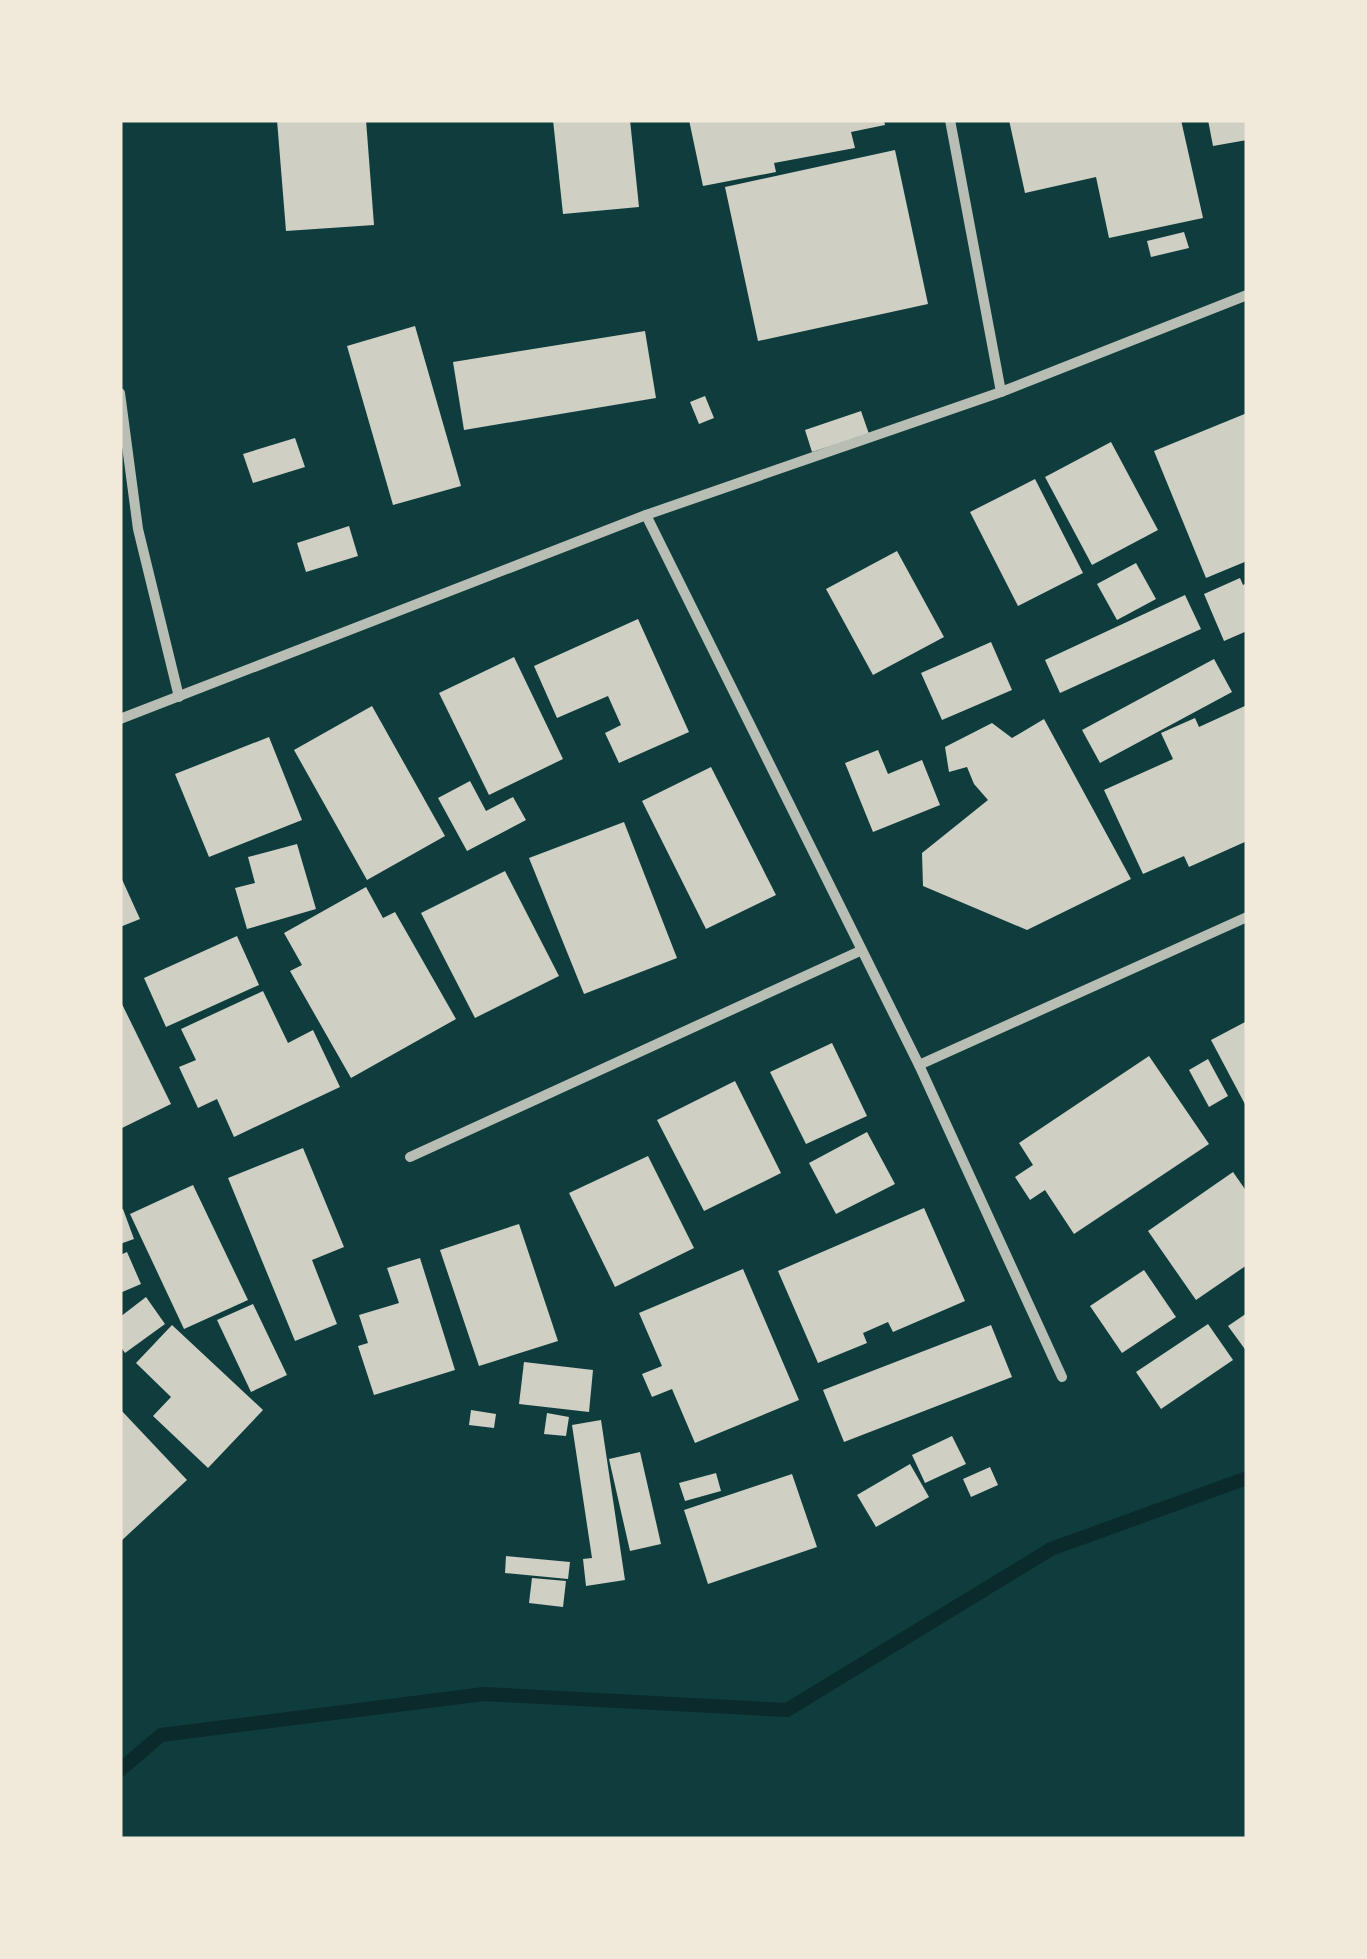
<svg xmlns="http://www.w3.org/2000/svg" width="1367" height="1959" font-family="Arial,sans-serif">
	<style>
		.lines { fill: none; stroke-linecap: round; stroke-linejoin: round }
		.stream { stroke: #0a2a2b; stroke-width: 14 }
		.building { fill: #cfcfc3 }
		.minor { stroke: #b8beb3; stroke-width: 10 }
	</style>
	<rect width="100%" height="100%" fill="#0f3d3e"/>
	<g class="lines">
		<!-- stream -->
		<path class="stream" d="M120 1770 161 1735 484 1694 787 1710 1051 1549 1247 1478"/>
	</g>
	<!-- building -->
	<g class="building">
		<path d="M277 120H366L374 225 286 231Z"/>
		<path d="M553 120H630L639 207 563 214Z"/>
		<path d="M689 120H884L885 125 851 132 855 148 774 163 776 172 703 186Z"/>
		<path d="M1009 120H1181L1203 218 1109 238 1096 177 1025 193Z"/>
		<path d="M1208 120H1247V140L1213 146Z"/>
		<path d="M895 150 928 304 758 341 725 187Z"/>
		<path d="M1184 232 1189 248 1151 257 1147 241Z"/>
		<path d="M415 326 461 486 393 505 347 346Z"/>
		<path d="M645 331 656 398 464 430 453 362Z"/>
		<path d="M705 396 714 418 699 424 690 402Z"/>
		<path d="M861 411 869 434 812 452 805 430Z"/>
		<path d="M1247 413V561L1206 578 1154 451Z"/>
		<path d="M295 438 305 467 253 483 243 454Z"/>
		<path d="M1111 442 1158 530 1092 565 1045 477Z"/>
		<path d="M1035 479 1083 573 1018 606 970 512Z"/>
		<path d="M349 526 358 556 306 572 297 543Z"/>
		<path d="M897 551 944 637 873 675 826 589Z"/>
		<path d="M1136 563 1156 599 1117 620 1097 584Z"/>
		<path d="M1240 578 1243 585 1247 583V631L1224 641 1204 594Z"/>
		<path d="M1185 595 1201 629 1060 693 1045 660Z"/>
		<path d="M638 619 689 732 619 763 605 733 621 725 608 696 557 718 534 666Z"/>
		<path d="M991 642 1012 690 942 720 921 673Z"/>
		<path d="M514 657 563 759 489 795 439 693Z"/>
		<path d="M1214 659 1232 692 1100 763 1082 730Z"/>
		<path d="M1247 705V841L1189 867 1184 856 1143 874 1104 790 1173 759 1161 733 1195 718 1199 727Z"/>
		<path d="M372 706 445 836 367 880 294 750Z"/>
		<path d="M1044 719 1131 879 1027 930 923 886 922 853 988 800 974 784 967 767 949 772 945 747 992 723 1012 738Z"/>
		<path d="M269 737 302 820 209 857 175 774Z"/>
		<path d="M878 750 888 774 922 760 940 805 873 832 845 763Z"/>
		<path d="M711 767 776 895 706 929 642 801Z"/>
		<path d="M470 781 486 811 513 797 526 820 467 851 438 798Z"/>
		<path d="M624 822 677 958 584 994 529 858Z"/>
		<path d="M297 844 316 909 247 929 235 888 255 883 248 857Z"/>
		<path d="M505 871 559 976 475 1018 421 913Z"/>
		<path d="M120 875 140 919 120 927Z"/>
		<path d="M366 887 383 918 395 912 456 1019 351 1078 290 971 302 965 284 933Z"/>
		<path d="M237 936 259 985 166 1027 144 978Z"/>
		<path d="M263 991 288 1043 313 1030 340 1087 234 1137 217 1099 198 1108 179 1067 196 1060 181 1029Z"/>
		<path d="M120 1000 171 1104 120 1129Z"/>
		<path d="M1247 1021V1108L1211 1040Z"/>
		<path d="M832 1043 867 1116 806 1144 770 1072Z"/>
		<path d="M1149 1056 1209 1144 1074 1234 1045 1190 1030 1200 1015 1177 1033 1165 1019 1143Z"/>
		<path d="M1208 1059 1228 1096 1209 1107 1189 1070Z"/>
		<path d="M735 1081 781 1173 704 1211 657 1120Z"/>
		<path d="M867 1132 895 1184 836 1214 809 1163Z"/>
		<path d="M303 1148 344 1247 312 1260 337 1324 295 1341 228 1178Z"/>
		<path d="M648 1156 694 1248 615 1287 569 1193Z"/>
		<path d="M1233 1172 1247 1192V1265L1196 1300 1148 1231Z"/>
		<path d="M193 1185 248 1300 184 1329 130 1214Z"/>
		<path d="M924 1208 965 1301 893 1332 888 1322 863 1333 867 1343 818 1363 778 1271Z"/>
		<path d="M123 1209 134 1239 120 1244V1210Z"/>
		<path d="M519 1224 558 1341 479 1366 440 1250Z"/>
		<path d="M127 1252 141 1284 120 1293V1255Z"/>
		<path d="M420 1258 455 1370 374 1395 358 1346 368 1343 359 1315 399 1303 387 1268Z"/>
		<path d="M743 1269 799 1400 695 1443 672 1389 652 1397 642 1374 662 1366 639 1313Z"/>
		<path d="M1144 1270 1176 1317 1122 1353 1090 1306Z"/>
		<path d="M146 1297 165 1324 125 1353 120 1346V1317Z"/>
		<path d="M253 1304 287 1375 251 1392 217 1320Z"/>
		<path d="M1247 1313V1352L1228 1326Z"/>
		<path d="M1208 1324 1233 1360 1161 1409 1136 1372Z"/>
		<path d="M172 1325 263 1410 208 1468 153 1416 171 1397 136 1363Z"/>
		<path d="M991 1325 1012 1377 844 1442 823 1390Z"/>
		<path d="M524 1362 593 1370 589 1412 519 1404Z"/>
		<path d="M120 1409 187 1480 120 1542Z"/>
		<path d="M471 1410 496 1414 494 1428 469 1425Z"/>
		<path d="M547 1413 569 1417 566 1436 544 1434Z"/>
		<path d="M601 1420 625 1580 586 1586 583 1559 592 1558 572 1425Z"/>
		<path d="M952 1436 966 1464 925 1483 912 1455Z"/>
		<path d="M640 1452 661 1544 630 1551 609 1459Z"/>
		<path d="M910 1464 929 1497 876 1527 857 1495Z"/>
		<path d="M990 1467 998 1485 971 1497 963 1479Z"/>
		<path d="M716 1473 721 1491 685 1501 679 1483Z"/>
		<path d="M792 1474 817 1547 708 1584 684 1510Z"/>
		<path d="M506 1556 570 1562 568 1579 505 1573Z"/>
		<path d="M532 1578 566 1581 563 1607 529 1603Z"/>
	</g>
	<g class="lines">
		<!-- minor -->
		<g class="minor">
			<path d="M950 120 1001 392"/>
			<path d="M120 393 138 529 179 697"/>
			<path d="M646 515 919 1065 1062 1377"/>
			<path d="M120 719 646 515 1001 392 1247 295"/>
			<path d="M919 1065 1247 917"/>
			<path d="M410 1157 860 951"/>
		</g>
	</g>
	<!-- border -->
	<rect width="1367" height="1959" fill="none" stroke="#f1e9da" stroke-width="245"/>
</svg>
